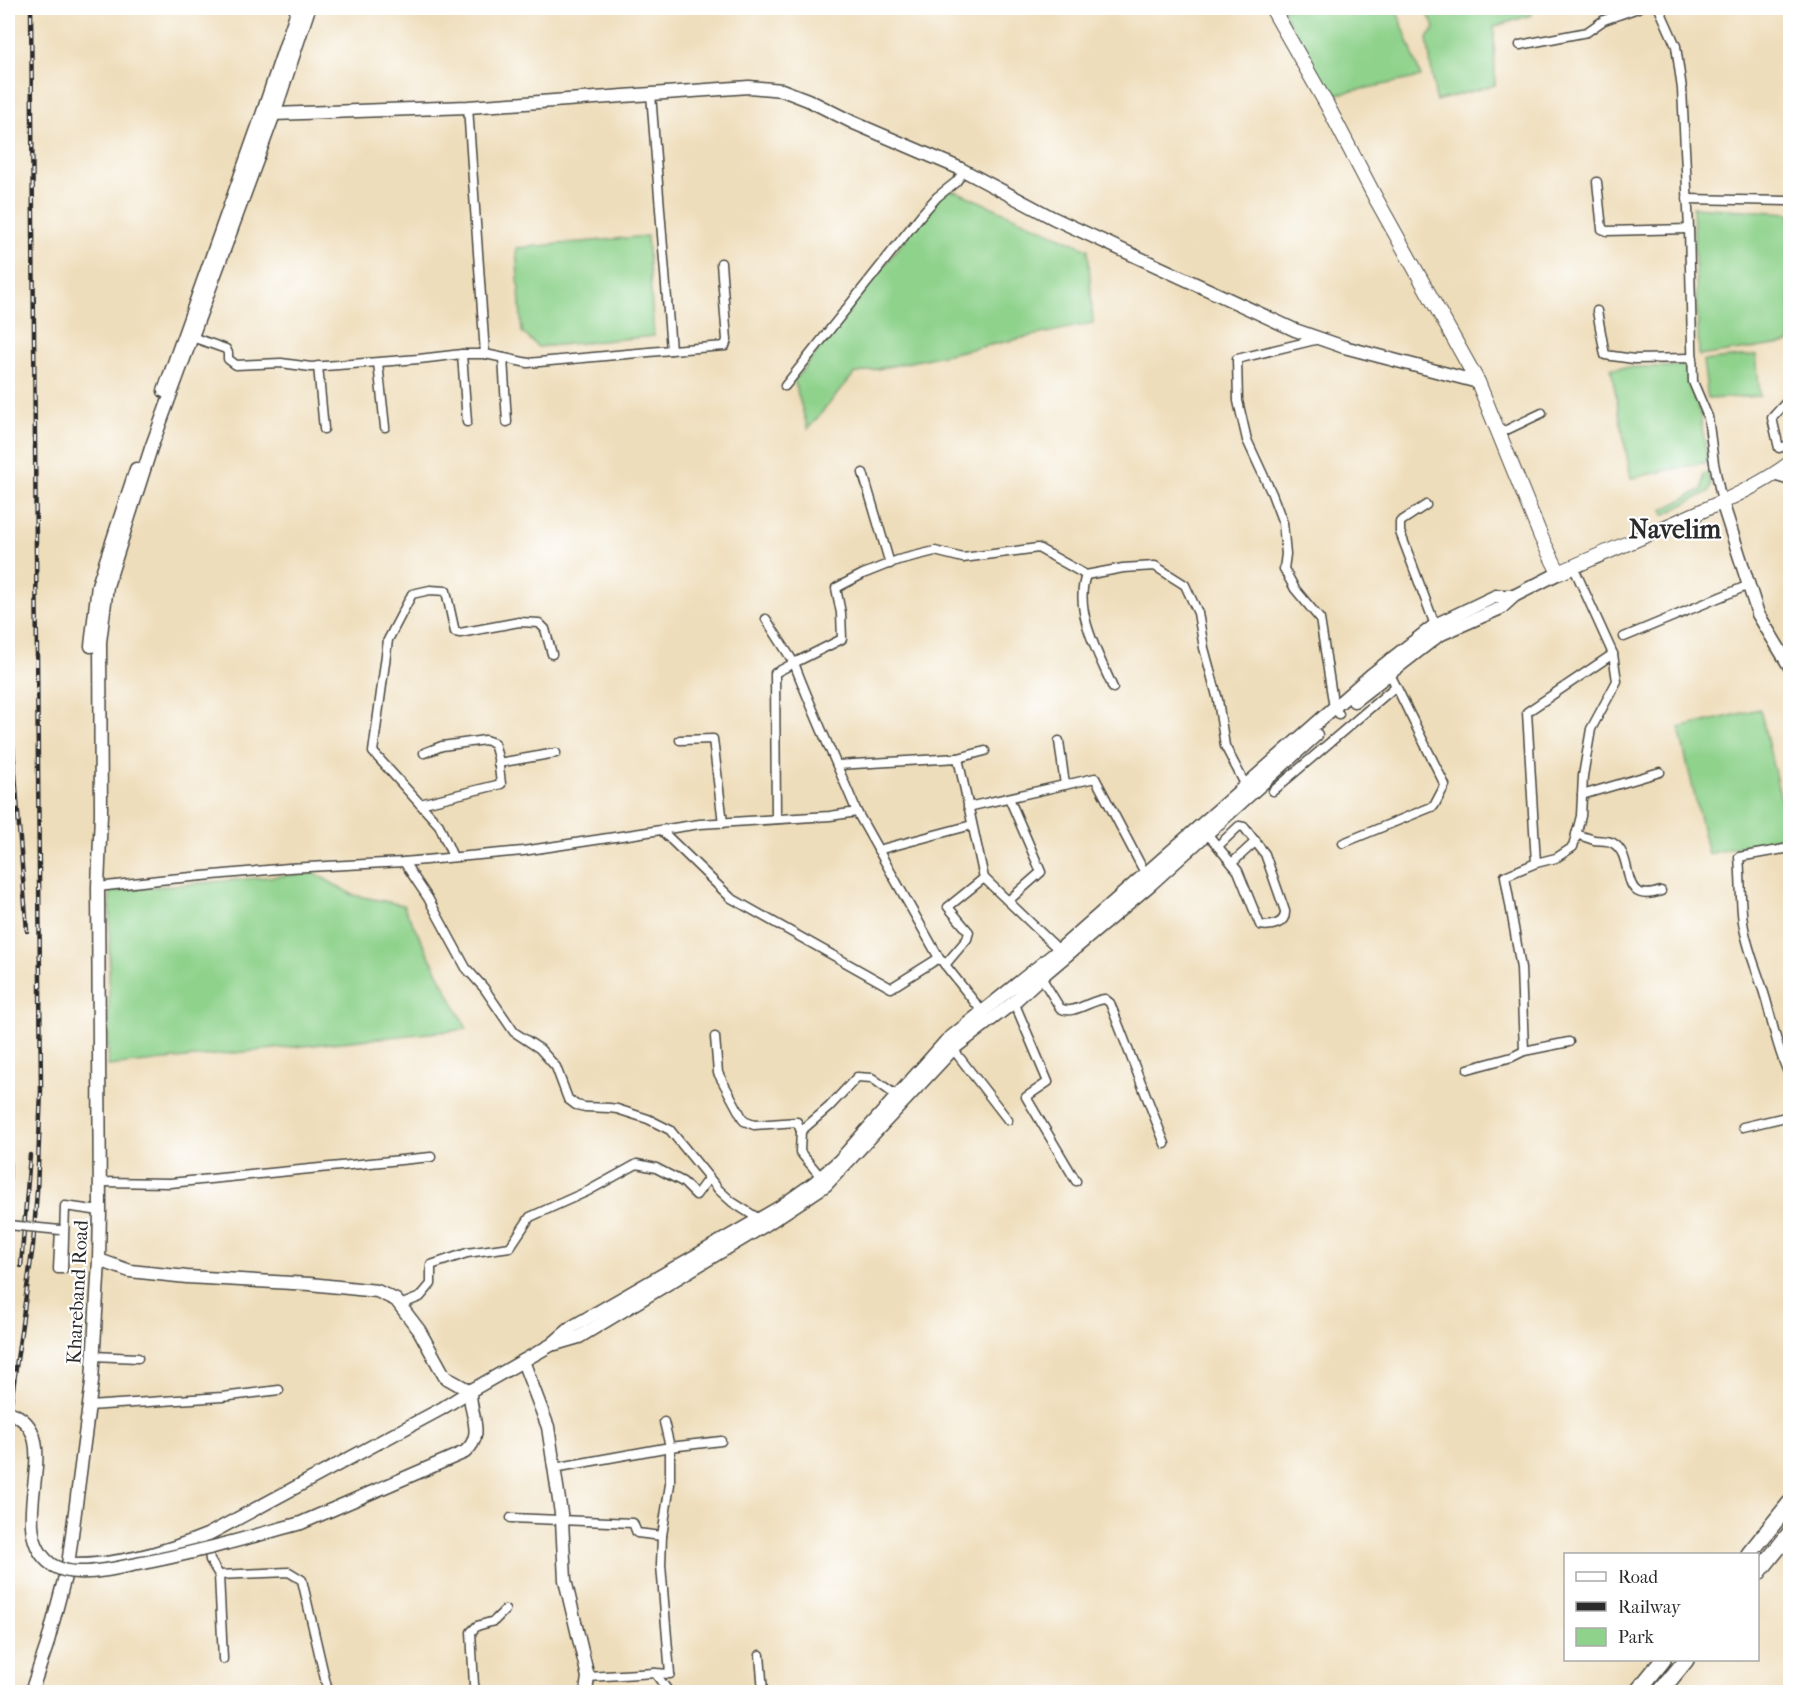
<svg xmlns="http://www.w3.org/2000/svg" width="1798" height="1700" font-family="'IM FELL French Canon',serif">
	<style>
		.green { fill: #8ed28b; stroke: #5c7e5b; stroke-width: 1.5 }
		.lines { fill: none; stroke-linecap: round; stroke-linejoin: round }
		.street-casing { stroke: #484640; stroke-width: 11 }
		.secondary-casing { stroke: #484640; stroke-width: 15 }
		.primary-casing { stroke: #484640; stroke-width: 16 }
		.highway-casing { stroke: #484640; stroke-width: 18 }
		.street { stroke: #fff; stroke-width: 8 }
		.secondary { stroke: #fff; stroke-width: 12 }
		.primary { stroke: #fff; stroke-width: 14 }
		.highway { stroke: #fff; stroke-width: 15 }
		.rail-casing { stroke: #2b2b2b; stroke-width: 4.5 }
		.rail { stroke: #fff; stroke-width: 2; stroke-dasharray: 7; stroke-linecap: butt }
		.street-bridge-casing { stroke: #484640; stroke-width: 11; stroke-linecap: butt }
		.secondary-bridge-casing { stroke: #484640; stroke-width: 15; stroke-linecap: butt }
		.street-bridge { stroke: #fff; stroke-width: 8 }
		.secondary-bridge { stroke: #fff; stroke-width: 12 }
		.labels { text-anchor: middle; stroke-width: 4.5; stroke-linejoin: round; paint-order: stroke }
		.street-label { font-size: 20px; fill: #2b2b2b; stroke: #fff }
		.district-label { font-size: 26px; font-weight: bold; fill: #2b2b2b; stroke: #fff }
	</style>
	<rect width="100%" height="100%" fill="#fff"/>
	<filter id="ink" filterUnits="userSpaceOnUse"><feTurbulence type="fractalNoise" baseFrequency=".0167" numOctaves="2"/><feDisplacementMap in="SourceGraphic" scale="12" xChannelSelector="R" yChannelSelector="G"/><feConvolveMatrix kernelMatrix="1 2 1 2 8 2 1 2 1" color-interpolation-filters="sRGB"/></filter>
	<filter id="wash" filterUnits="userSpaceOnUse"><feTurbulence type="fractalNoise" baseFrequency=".008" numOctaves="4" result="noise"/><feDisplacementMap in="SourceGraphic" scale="24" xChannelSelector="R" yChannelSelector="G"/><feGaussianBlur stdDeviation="1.35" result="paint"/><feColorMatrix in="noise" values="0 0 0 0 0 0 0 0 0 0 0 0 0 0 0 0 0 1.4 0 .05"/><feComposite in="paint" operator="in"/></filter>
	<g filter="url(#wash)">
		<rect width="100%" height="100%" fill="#eeddba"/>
		<!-- green -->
		<g class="green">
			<path d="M1281 8H1396L1421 77 1329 96Z"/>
			<path d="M1425 8H1531V15L1494 27 1495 85 1436 101 1427 38 1435 28Z"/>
			<path d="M944 189 958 192 1088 249 1093 323 854 374 808 429 794 381Z"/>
			<path d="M1693 207 1790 213V343L1699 356Z"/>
			<path d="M647 236 654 336 538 347 522 332 516 248Z"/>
			<path d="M1756 355 1760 396 1708 399 1703 361Z"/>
			<path d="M1686 366 1688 383 1698 403 1708 462 1631 478 1611 368Z"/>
			<path d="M1708 472 1711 486 1708 492 1664 515 1662 510 1703 489V474Z"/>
			<path d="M1760 709 1789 835 1708 854 1679 728Z"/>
			<path d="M314 873 353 895 403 905 467 1029 108 1066 110 891Z"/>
		</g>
	</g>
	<g filter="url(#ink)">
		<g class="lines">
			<defs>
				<g id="street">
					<path d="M1659 8 1676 46 1682 89 1689 229 1693 382 1708 417 1714 463 1722 502"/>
					<path d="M1520 45 1587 32 1604 20 1638 8"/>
					<path d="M651 94 671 350 725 346 727 340 721 263"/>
					<path d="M468 107 485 354"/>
					<path d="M1597 182 1602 229 1607 231 1689 229"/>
					<path d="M1687 199 1790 201"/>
					<path d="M1597 311 1605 355 1634 359 1693 358"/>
					<path d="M192 337 226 349 228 353V359L236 365 281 363 311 367 419 359 462 354 467 422"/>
					<path d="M1319 339 1237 359 1238 401 1247 440 1272 494 1283 523 1286 554 1284 569 1295 589 1320 619 1334 708 1339 714"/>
					<path d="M462 354H485L528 363 671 350"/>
					<path d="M503 358 507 422"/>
					<path d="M378 363 385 427"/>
					<path d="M318 366 324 429"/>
					<path d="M785 386 921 215 937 197 956 182 964 171"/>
					<path d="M1498 434 1542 413"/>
					<path d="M1789 445 1779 448 1772 418 1790 398"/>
					<path d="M863 473 890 564"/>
					<path d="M1773 476 1790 481"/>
					<path d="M1426 505 1400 522V532L1435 625"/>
					<path d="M1086 575C1073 611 1099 655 1113 688"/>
					<path d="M766 619 794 663 775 673 776 819"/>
					<path d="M1624 637 1749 585"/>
					<path d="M680 740 713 739 723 823"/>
					<path d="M1059 741 1065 785"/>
					<path d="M958 758 985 751"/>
					<path d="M498 763 556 753"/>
					<path d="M837 765 958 758 984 878 1059 950"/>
					<path d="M1273 791 1396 686"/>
					<path d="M1582 795 1660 772"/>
					<path d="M420 804 501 784 498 758 494 743 485 740 442 746 424 753"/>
					<path d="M968 807 1095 778 1146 875"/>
					<path d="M661 830 731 898 891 988 939 958 857 812"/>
					<path d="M1205 831 1238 871 1260 925C1271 927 1286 924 1285 911L1265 854 1244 827 1239 826 1218 846"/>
					<path d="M1576 834C1582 836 1588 838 1594 840 1600 841 1608 840 1613 843 1637 857 1616 906 1661 891"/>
					<path d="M1343 843 1434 806 1445 785 1389 672"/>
					<path d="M1790 848 1739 857C1741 878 1740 901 1743 922 1747 952 1761 978 1768 1007 1774 1031 1780 1055 1790 1077"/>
					<path d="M878 850 972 825"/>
					<path d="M453 857 439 825 373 752 388 640 412 594 430 590 446 591 455 632 460 633 519 622 539 623 545 629 552 654"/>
					<path d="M404 862 428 898 466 968 484 988 514 1032 540 1049 556 1067 568 1099 576 1105 585 1107 609 1108 617 1109 648 1119 670 1130 719 1190 732 1202 759 1219"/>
					<path d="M1232 863 1256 841"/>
					<path d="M1536 863 1556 858 1573 847 1581 816 1583 776 1591 729 1617 681 1613 654 1573 566"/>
					<path d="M98 887 159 880 289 868 404 862 523 851 700 824 830 816 857 812C836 762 813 713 794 663L842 639 841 613 836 588 863 574 898 560 935 551 963 558 1038 548 1086 575 1123 568 1155 566 1185 585 1198 613 1204 648 1218 700 1225 746 1246 786"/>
					<path d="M1008 901 1041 872 1009 798"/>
					<path d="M942 961 984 1014"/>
					<path d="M945 965 967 939 969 932 948 907 984 878"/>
					<path d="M1041 977 1060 1008C1073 1016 1090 1000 1105 999L1110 1003 1165 1144"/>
					<path d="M1014 1002 1048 1082 1026 1097 1076 1181"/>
					<path d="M715 1037 718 1073 744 1121 754 1125 797 1122 801 1131"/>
					<path d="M1569 1042 1524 1051 1521 968 1505 876 1536 863 1527 712 1613 654"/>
					<path d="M953 1049 1008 1120"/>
					<path d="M1468 1069 1512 1057 1524 1051"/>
					<path d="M1743 1127 1790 1116"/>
					<path d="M821 1177 800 1152 801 1131 829 1107 857 1077 872 1078 897 1096"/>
					<path d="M99 1182 170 1183 431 1157"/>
					<path d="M60 1230 58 1269H63L65 1206 100 1211"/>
					<path d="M400 1305 420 1297 431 1284V1265L467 1253 510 1247 530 1217 588 1191 637 1164 656 1168 683 1182 696 1195 708 1179"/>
					<path d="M93 1356 138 1358"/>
					<path d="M89 1406 222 1397 279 1390"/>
					<path d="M554 1468 670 1447 664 1422"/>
					<path d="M511 1518 633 1523 637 1533 662 1536 670 1484V1447L721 1441"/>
					<path d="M208 1545 210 1560 219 1575 289 1572 302 1580 328 1692"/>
					<path d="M219 1575 223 1659"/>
					<path d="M760 1655 763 1692"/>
					<path d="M655 1673 669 1692"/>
					<path d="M588 1677 655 1673 670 1674 661 1565 662 1536"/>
					<path d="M477 1692 474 1685 471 1632 477 1626 494 1621 505 1610"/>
				</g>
				<g id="secondary">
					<path d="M261 118 274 114 468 107 749 87 782 90 808 100 854 123 959 168 1053 218 1295 330 1344 347 1478 382"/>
					<path d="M164 391 261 118 298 8"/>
					<path d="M1722 502 1758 614 1790 667"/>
					<path d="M91 646 98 585 136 469"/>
					<path d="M1354 701 1439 635 1501 608 1514 596 1559 573"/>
					<path d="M555 1344 579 1337 767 1224 826 1185 953 1049 1014 1002 1041 977 1150 885 1316 735"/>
					<path d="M523 1361 548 1427 562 1520 565 1580 588 1677 586 1692"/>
					<path d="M301 1523 465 1452C486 1434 469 1414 470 1391L551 1345 572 1327 780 1207 814 1183 839 1161 946 1041 1059 950 1371 675 1435 625 1496 596H1514"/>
					<path d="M68 1565C115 1566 163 1553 207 1535L441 1409 470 1391 445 1377 419 1330 396 1300 377 1291 310 1284 187 1277 130 1271 99 1260"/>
					<path d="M31 1692 47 1645 68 1565 92 1382 99 1260 100 1211 98 887 101 814 100 642 107 586 151 448 274 114 309 8"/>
				</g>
				<path id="primary" d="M1272 8 1327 105 1375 197 1478 382 1541 537 1559 573C1608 551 1658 531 1706 509 1736 496 1765 482 1790 463"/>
				<g id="highway">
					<path d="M1749 1554 1790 1503"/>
					<path d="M1758 1573 1790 1533"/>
					<path d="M1637 1692 1663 1660"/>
					<path d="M1660 1692 1686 1660"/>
				</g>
			</defs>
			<!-- street casing -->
			<use href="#street" class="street-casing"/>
			<!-- secondary casing -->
			<use href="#secondary" class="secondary-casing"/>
			<!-- primary casing -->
			<use href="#primary" class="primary-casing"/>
			<!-- highway casing -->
			<use href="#highway" class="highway-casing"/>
			<!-- street -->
			<use href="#street" class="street"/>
			<!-- secondary -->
			<use href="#secondary" class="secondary"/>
			<!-- primary -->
			<use href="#primary" class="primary"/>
			<!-- highway -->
			<use href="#highway" class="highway"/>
			<defs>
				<g id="rail">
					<path d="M8 619V683L27 931"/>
					<path d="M8 1034 10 1056V1103L8 1264"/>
					<path d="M21 1266 30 1155"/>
					<path d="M8 1420 12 1396 33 1245 37 1191 41 1090 31 8"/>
				</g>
			</defs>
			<!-- rail casing -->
			<use href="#rail" class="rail-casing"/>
			<!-- rail -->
			<use href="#rail" class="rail"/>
			<defs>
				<path id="street-bridge" d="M8 1225 60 1230"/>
				<path id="secondary-bridge" d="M8 1412C72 1433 0 1527 52 1565 59 1569 69 1572 78 1572 97 1573 118 1568 137 1564 192 1554 246 1538 301 1523"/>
			</defs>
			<!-- street-bridge casing -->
			<use href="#street-bridge" class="street-bridge-casing"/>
			<!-- secondary-bridge casing -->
			<use href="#secondary-bridge" class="secondary-bridge-casing"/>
			<!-- street-bridge -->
			<use href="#street-bridge" class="street-bridge"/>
			<!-- secondary-bridge -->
			<use href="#secondary-bridge" class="secondary-bridge"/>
		</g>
	</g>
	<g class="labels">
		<!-- street labels -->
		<g class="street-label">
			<text transform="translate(77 1292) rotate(-87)" y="7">Khareband Road</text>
		</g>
		<!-- district labels -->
		<g class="district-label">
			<text x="1675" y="538">Navelim</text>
		</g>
	</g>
	<!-- margin -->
	<rect width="1798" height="1700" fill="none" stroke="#fff" stroke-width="30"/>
	<!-- legend -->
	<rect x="1564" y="1553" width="195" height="108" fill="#ffffff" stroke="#aaaaaa" stroke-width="1.5"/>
	<rect x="1576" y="1572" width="30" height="9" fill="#ffffff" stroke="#aaaaaa" stroke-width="1.5"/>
	<text x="1618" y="1583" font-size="18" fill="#2b2b2b">Road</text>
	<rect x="1576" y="1602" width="30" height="9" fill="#2b2b2b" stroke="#aaaaaa" stroke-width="1.5"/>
	<text x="1618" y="1613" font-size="18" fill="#2b2b2b">Railway</text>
	<rect x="1576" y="1628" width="30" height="18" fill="#8ed28b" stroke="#aaaaaa" stroke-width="1.5"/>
	<text x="1618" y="1643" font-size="18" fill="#2b2b2b">Park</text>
</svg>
